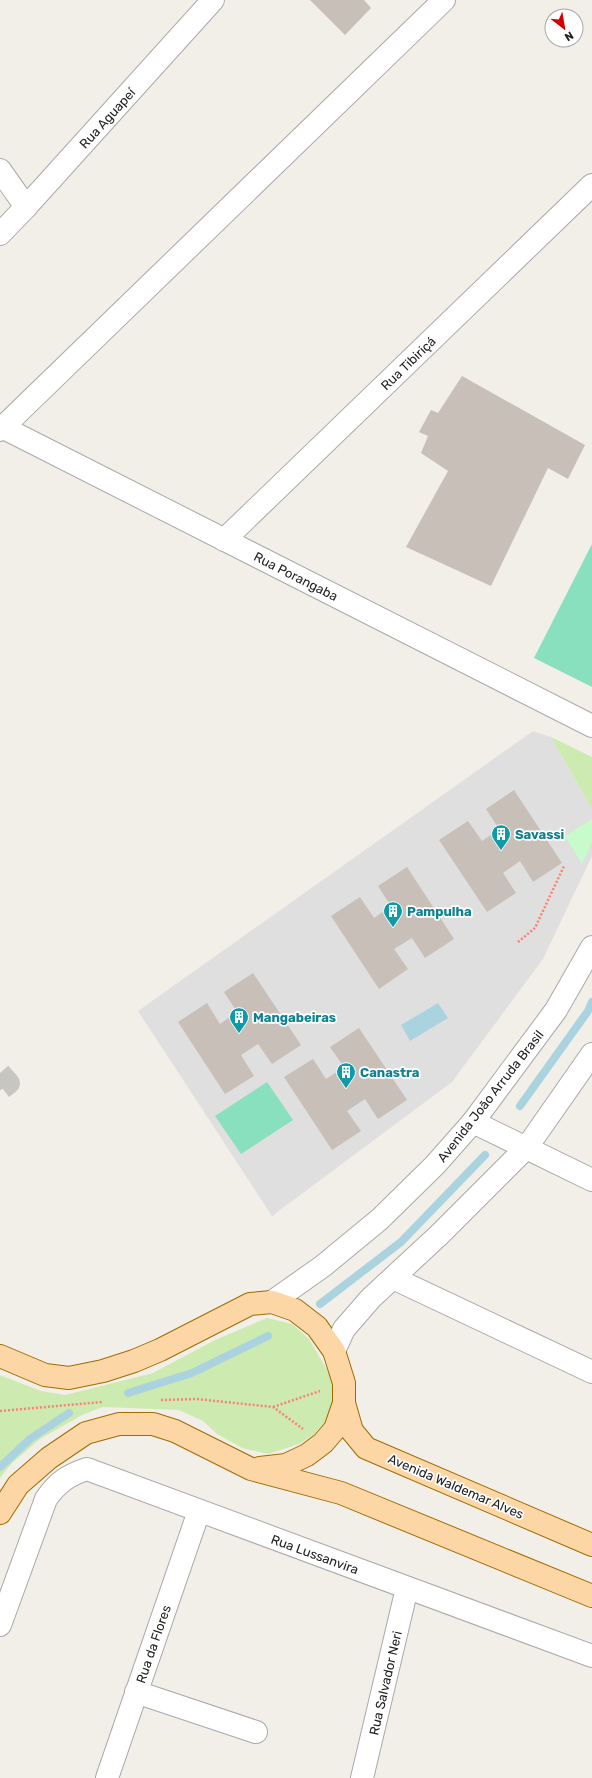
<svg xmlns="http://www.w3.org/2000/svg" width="592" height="1778" font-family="Rubik,sans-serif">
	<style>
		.residential { fill: #e0dfdf }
		.grass { fill: #cdebb0 }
		.park { fill: #c8facc }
		.pitch { fill: #88e0be }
		.water { fill: #aad3df }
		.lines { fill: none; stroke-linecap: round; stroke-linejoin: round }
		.stream { stroke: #aad3df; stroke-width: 8 }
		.building { fill: #c7bfb8 }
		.minor-tunnel { stroke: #c8c6c1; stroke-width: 22; stroke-dasharray: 22 11; stroke-linecap: butt }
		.minor-casing { stroke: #a9a9a9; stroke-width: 24 }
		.major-casing { stroke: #a06b00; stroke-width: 24 }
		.path { stroke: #fa8072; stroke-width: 2.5; stroke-dasharray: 2 2; stroke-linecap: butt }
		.minor { stroke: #fff; stroke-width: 22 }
		.major { stroke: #fcd6a4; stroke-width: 22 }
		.labels { text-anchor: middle; stroke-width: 3.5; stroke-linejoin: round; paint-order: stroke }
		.street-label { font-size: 13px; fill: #222; stroke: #fff }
		.culture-label { font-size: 13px; font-weight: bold; fill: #0d838f; stroke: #fff; text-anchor: start }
	</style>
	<rect width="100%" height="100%" fill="#f2efe9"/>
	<!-- residential -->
	<path class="residential" d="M533 731 551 737 592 809V856L543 959 452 1082 272 1216 138 1011Z"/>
	<!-- grass -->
	<g class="grass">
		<path d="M551 737 592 757V809Z"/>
		<path d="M267 1318 292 1324 309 1339 329 1373 333 1386 332 1402 325 1422 313 1435 299 1444 268 1454 242 1448 217 1434 203 1421 179 1410 103 1407 82 1415 40 1439 12 1463 0 1478V1375L41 1391 65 1395 153 1373 215 1340Z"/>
	</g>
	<!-- park -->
	<path class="park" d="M592 819V842L582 864 565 836Z"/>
	<!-- pitch -->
	<g class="pitch">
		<path d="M592 544V687L534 658Z"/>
		<path d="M267 1082 293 1120 241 1154 215 1116Z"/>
	</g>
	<!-- water -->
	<path class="water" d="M438 1003 448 1018 410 1041 401 1025Z"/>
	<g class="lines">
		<!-- stream -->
		<g class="stream">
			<path d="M520 1106 588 1011 592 1002"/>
			<path d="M320 1304 401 1242 485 1155"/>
			<path d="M128 1393 192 1373 268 1336"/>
			<path d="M0 1467 30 1439 69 1413"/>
		</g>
	</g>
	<!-- building -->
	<g class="building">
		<path d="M310 0H364L371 8 345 35Z"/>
		<path d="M462 376 585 445 568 479 548 468 491 586 406 547 448 471 421 453 428 436 419 432 431 410 438 413Z"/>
		<path d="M514 790 562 863 533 882 520 861 503 873 516 893 487 912 439 840 468 821 482 841 499 829 486 809Z"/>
		<path d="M407 867 454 939 425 958 412 938 394 949 408 969 379 989 331 916 360 897 374 918 391 906 378 886Z"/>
		<path d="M253 973 301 1045 272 1064 258 1044 241 1055 254 1076 225 1094 178 1022 207 1003 220 1024 237 1012 224 992Z"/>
		<path d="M359 1028 407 1100 378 1119 365 1099 347 1111 361 1131 332 1150 284 1077 313 1059 326 1079 344 1067 330 1047Z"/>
	</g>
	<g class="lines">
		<!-- minor-tunnel -->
		<path class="minor-tunnel" d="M0 1073 9 1083 0 1090"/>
		<defs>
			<g id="minor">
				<path d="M0 170 26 207"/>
				<path d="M0 234 26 207 213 0"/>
				<path d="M0 426 592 726"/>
				<path d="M0 430 444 0"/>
				<path d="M224 540 592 185"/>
				<path d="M473 1122 592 1180"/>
				<path d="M393 1278 592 1372"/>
				<path d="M272 1302 323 1266 380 1219 435 1165 473 1122 556 1010 592 947"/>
				<path d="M334 1351 344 1329 371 1298 439 1235 527 1147 592 1054"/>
				<path d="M0 1625 46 1499C57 1483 68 1475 87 1469L592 1656"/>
				<path d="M136 1692 256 1732"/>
				<path d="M107 1778 199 1511"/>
				<path d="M362 1778 407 1588"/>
			</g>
			<g id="major">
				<path d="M0 1356 45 1375 69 1378 103 1371 134 1361 160 1350 250 1304 272 1302 295 1310 317 1327 334 1351 344 1383V1403L335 1429 323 1443 307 1455 286 1465 260 1468"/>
				<path d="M344 1403 352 1431 366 1448 592 1545"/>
				<path d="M0 1513 18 1485 49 1458 86 1433 119 1424H153L175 1431 251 1469 341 1493 592 1596"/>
			</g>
		</defs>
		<!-- minor casing -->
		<use href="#minor" class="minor-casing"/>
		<!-- major casing -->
		<use href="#major" class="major-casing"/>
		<!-- path -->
		<g class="path">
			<path d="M518 942 535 928 564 866"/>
			<path d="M161 1400 197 1399 273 1407 303 1429"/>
			<path d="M273 1407 320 1391"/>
			<path d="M0 1411 102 1402"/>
		</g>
		<!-- minor -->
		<use href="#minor" class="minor"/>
		<!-- major -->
		<use href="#major" class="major"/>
	</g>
	<!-- icons -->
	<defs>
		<symbol id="building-pin" viewBox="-11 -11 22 30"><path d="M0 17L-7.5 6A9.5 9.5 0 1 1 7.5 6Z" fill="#0f9aa8" stroke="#fff"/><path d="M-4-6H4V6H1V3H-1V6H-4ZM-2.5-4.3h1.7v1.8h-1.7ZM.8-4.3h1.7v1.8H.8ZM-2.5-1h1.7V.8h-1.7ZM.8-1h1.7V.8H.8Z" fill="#fff"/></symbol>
	</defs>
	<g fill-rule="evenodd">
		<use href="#building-pin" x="490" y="823" width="22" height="30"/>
		<use href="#building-pin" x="382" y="900" width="22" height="30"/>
		<use href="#building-pin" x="228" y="1006" width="22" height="30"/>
		<use href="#building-pin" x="335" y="1061" width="22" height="30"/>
	</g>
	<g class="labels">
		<!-- street labels -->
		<g class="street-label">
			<text transform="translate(107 118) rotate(-48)" y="5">Rua Aguapeí</text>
			<text transform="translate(408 363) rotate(-44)" y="5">Rua Tibiriçá</text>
			<text transform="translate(296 576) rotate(27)" y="5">Rua Porangaba</text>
			<text transform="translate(490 1096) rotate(-52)" y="5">Avenida João Arruda Brasil</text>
			<text transform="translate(456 1486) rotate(23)" y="5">Avenida Waldemar Alves</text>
			<text transform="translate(315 1554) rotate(20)" y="5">Rua Lussanvira</text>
			<text transform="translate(153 1644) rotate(-71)" y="5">Rua da Flores</text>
			<text transform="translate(385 1683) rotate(-77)" y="5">Rua Salvador Neri</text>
		</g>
		<!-- culture labels -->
		<g class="culture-label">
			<text x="515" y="839">Savassi</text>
			<text x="407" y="916">Pampulha</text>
			<text x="253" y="1022">Mangabeiras</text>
			<text x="360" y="1077">Canastra</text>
		</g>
	</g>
	<!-- north arrow -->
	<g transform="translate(564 28) rotate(149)"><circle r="19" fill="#ffffff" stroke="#a7a7a7"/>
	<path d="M0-3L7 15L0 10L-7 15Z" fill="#d40000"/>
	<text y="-6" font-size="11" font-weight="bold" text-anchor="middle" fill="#222222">N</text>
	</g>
</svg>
